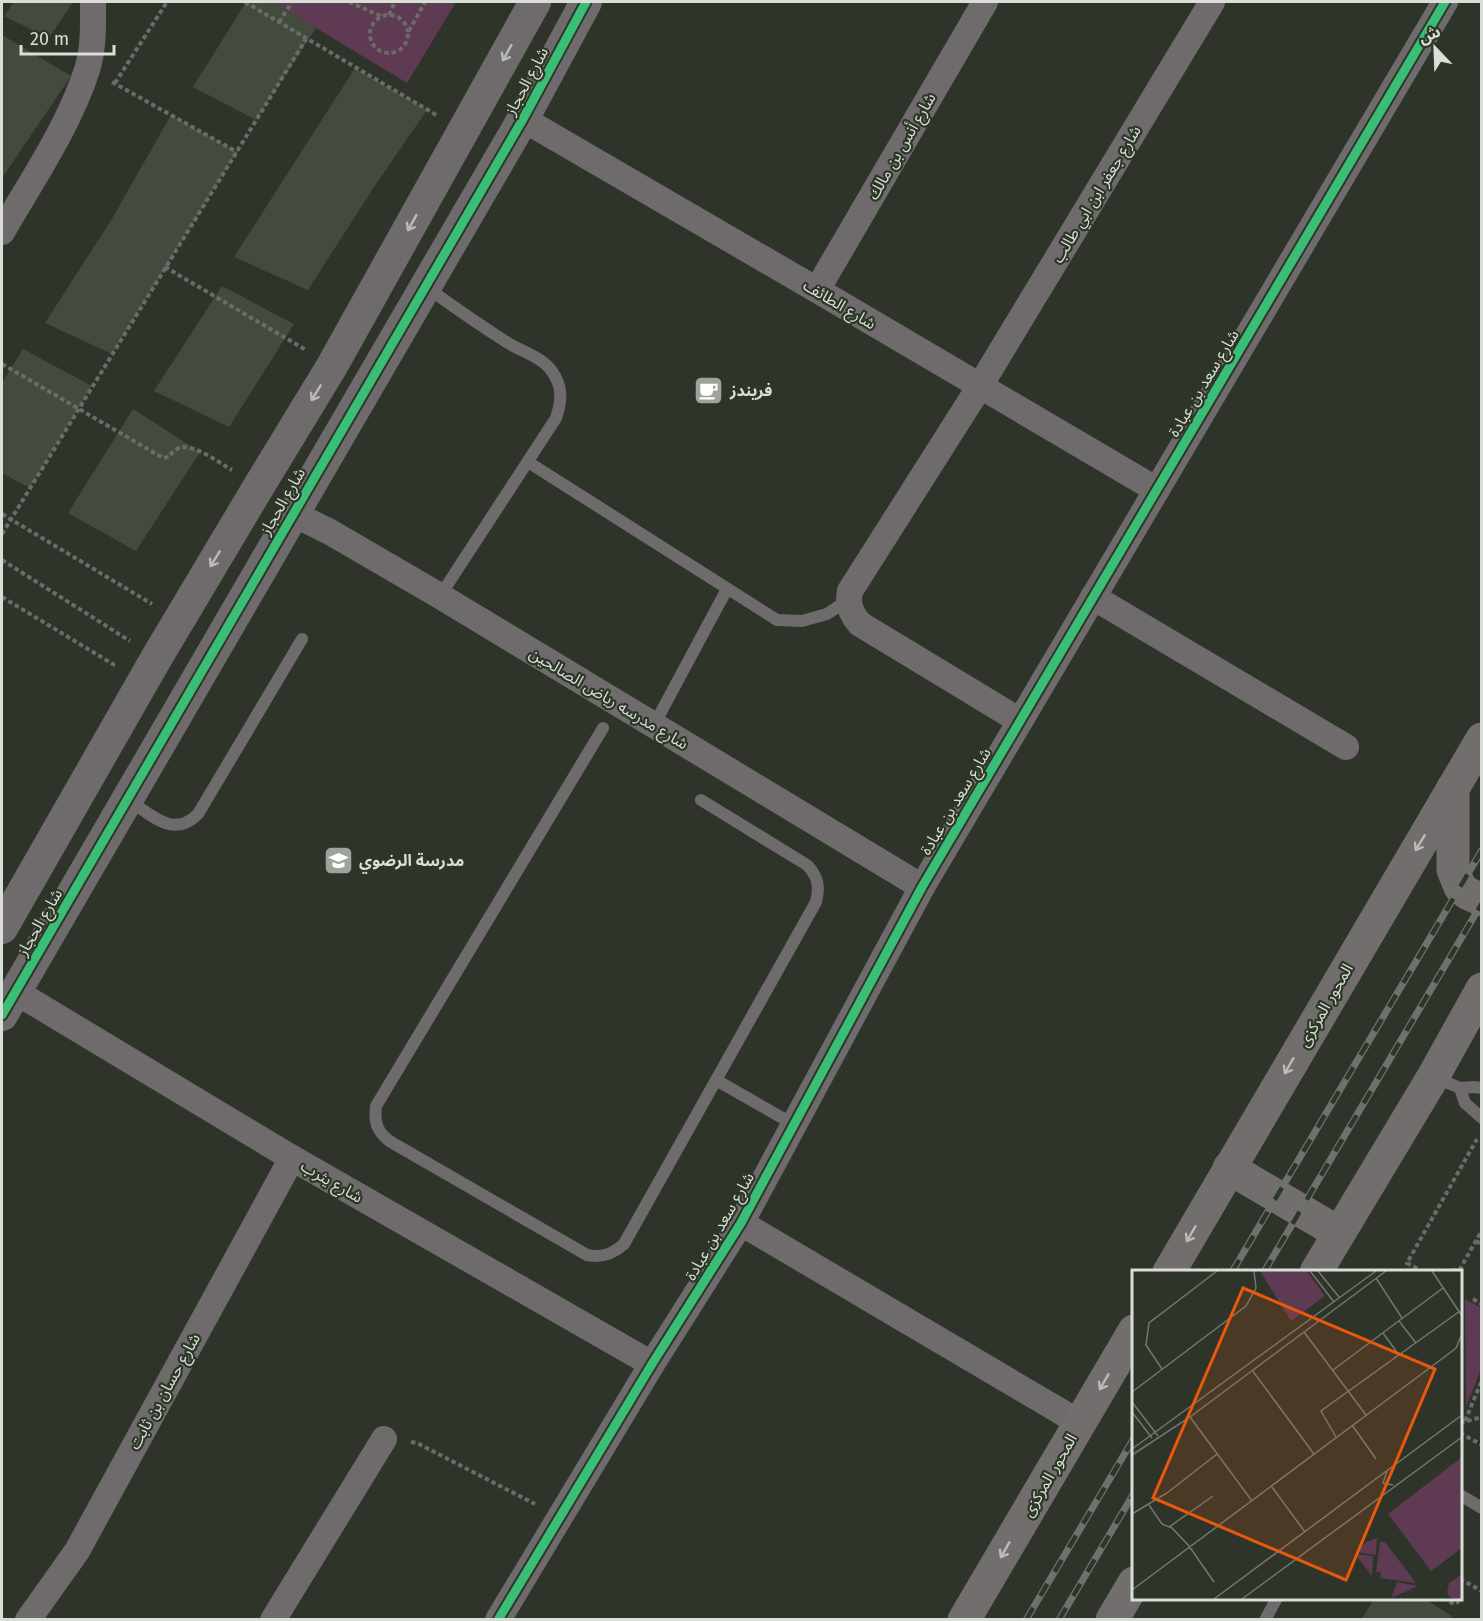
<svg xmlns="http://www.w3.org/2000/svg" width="1483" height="1621" font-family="'Fira Sans','Noto Sans Arabic',sans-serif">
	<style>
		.green { fill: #5e3a53 }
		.building { fill: #434b3e }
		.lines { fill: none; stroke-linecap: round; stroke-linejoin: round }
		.path { stroke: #6c6b6a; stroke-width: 4; stroke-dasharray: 4.5 3; stroke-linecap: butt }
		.service { stroke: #6f6b6c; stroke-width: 12 }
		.minor { stroke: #6f6b6c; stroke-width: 26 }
		.tertiary { stroke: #6f6b6c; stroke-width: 32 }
		.secondary { stroke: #726e6e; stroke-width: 33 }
		.rail-casing { stroke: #70706e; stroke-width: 7 }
		.rail { stroke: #2d3727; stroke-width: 4.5; stroke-dasharray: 14; stroke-linecap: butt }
		.cycleway-casing { stroke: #2d3727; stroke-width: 13 }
		.cycleway { stroke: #3abd76; stroke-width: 9 }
		.oneway { stroke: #b9bcb6 }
		.oneway2 { stroke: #babdb7 }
		.labels { text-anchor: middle; stroke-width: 4.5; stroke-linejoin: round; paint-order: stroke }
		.street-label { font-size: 16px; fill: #d9dfd6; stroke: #2d3727 }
		.poi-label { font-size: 16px; font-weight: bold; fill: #d9dfd6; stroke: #2d3727; text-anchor: start }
		.inset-road { fill: none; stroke: #72786f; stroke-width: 1.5 }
		.view { fill: #e8590c; fill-opacity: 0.15; stroke: #e8590c; stroke-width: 3 }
		.inset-edge { fill: none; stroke: #d9dfd6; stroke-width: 3 }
	</style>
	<rect width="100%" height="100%" fill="#2e342a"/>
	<!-- green -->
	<g class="green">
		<path d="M273 2H456L407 83Z"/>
		<path d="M1465 1299 1482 1308 1481 1369 1466 1407Z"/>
	</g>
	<!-- building -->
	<g class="building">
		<path d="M14 2H73L49 38 4 16Z"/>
		<path d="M246 2H273L316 28 256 120 193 87Z"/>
		<path d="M2 35 71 76 2 178Z"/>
		<path d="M355 68 427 110 374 187 308 290 234 257Z"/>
		<path d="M171 115 237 152 112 354 45 323 110 222Z"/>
		<path d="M222 286 294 324 229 427 154 391Z"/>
		<path d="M23 349 92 386 30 488 2 473V383Z"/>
		<path d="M133 409 200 452 136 551 68 513Z"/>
		<path d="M1375 1598H1423L1452 1616 1449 1620H1361Z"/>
	</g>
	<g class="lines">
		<!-- path -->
		<g class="path">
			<path d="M245 2 438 116"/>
			<path d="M349 2 381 16"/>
			<circle cx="389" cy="34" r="19"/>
			<path d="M389 15 395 2"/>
			<path d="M279 22 292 2"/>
			<path d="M409 31 425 2"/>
			<path d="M112 82 237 152"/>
			<path d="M115 83 167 2"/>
			<path d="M165 267 306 350"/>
			<path d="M2 364 163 458 169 457C171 455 172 451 175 450 189 439 219 463 232 470"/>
			<path d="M2 514 152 604"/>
			<path d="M2 534 306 39"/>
			<path d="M2 560 130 641"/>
			<path d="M2 597 116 666"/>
			<path d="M1476 1241 1482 1245"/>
			<path d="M1424 1272 1407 1263 1477 1139"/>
			<path d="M1444 1272 1460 1269 1482 1230"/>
			<path d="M1473 1299 1482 1304"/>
			<path d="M1465 1421 1482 1380"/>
			<path d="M1460 1423 1482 1417"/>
			<path d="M1460 1433 1482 1445"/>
			<path d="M411 1442 417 1443 535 1504"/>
			<path d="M1460 1461V1462"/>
			<path d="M1460 1579 1482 1591"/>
			<path d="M1372 1598 1374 1600"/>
			<path d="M1443 1598 1454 1604 1458 1602 1456 1598"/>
		</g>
		<!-- service -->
		<g class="service">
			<path d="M427 287C453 307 480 325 508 343 521 351 541 357 551 370 563 386 562 400 556 418L440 596"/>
			<path d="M528 462 777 620 802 621 827 614 848 600"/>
			<path d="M654 725 727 589"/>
			<path d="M603 728 376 1106C374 1123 377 1132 391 1142L587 1255C602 1258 613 1254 624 1244L816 902C820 887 818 876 807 865L701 800"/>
			<path d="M128 800C152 815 173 839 198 814L302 639"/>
			<path d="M1434 1077 1460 1088 1474 1087 1482 1088"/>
			<path d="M716 1080 793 1124"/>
			<path d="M1460 1088 1465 1103 1482 1118"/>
			<path d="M1460 1495 1482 1508"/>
			<path d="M1265 1620 1277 1598"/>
		</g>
		<!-- minor -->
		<g class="minor">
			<path d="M523 119 817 290 1157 490"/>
			<path d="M2 232C32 180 68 128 87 70 94 48 93 24 93 2"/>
			<path d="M817 290 985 2"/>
			<path d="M292 513 330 532 440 596 922 887"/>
			<path d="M1093 597 1346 747"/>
			<path d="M1020 721 860 624C851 614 847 604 850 591L980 386 1212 2"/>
			<path d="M16 992 292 1158 652 1364"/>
			<path d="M741 1223 1080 1423"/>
			<path d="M28 1620 77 1551 292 1158"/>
			<path d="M273 1620 384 1439"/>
			<path d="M498 1620 652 1364 741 1223 922 887 1445 2"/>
		</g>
		<!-- tertiary -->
		<g class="tertiary">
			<path d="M2 928 157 657 259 486 332 366 535 2"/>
			<path d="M2 1015 523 119 586 2"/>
		</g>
		<!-- secondary -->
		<g class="secondary">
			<path d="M1453 788V870L1460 887 1467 893 1482 900"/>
			<path d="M1229 1168 1339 1233"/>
			<path d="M1169 1272 1482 739"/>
			<path d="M1316 1272 1433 1077 1482 989"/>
			<path d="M964 1620 1134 1331"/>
			<path d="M1112 1620 1134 1583"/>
		</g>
		<defs>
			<g id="rail">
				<path d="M1232 1272 1482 850"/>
				<path d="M1264 1272 1482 903"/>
				<path d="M1026 1620 1134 1438"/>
				<path d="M1059 1620 1134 1493"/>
			</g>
		</defs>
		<!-- rail casing -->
		<use href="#rail" class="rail-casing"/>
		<!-- rail -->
		<use href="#rail" class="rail"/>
		<defs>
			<g id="cycleway">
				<path d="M2 1015 523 119 586 2"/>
				<path d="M498 1620 652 1364 741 1223 922 887 1445 2"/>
			</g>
		</defs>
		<!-- cycleway casing -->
		<use href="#cycleway" class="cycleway-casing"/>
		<!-- cycleway -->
		<use href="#cycleway" class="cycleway"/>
	</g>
	<!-- one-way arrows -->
	<defs><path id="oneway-shaft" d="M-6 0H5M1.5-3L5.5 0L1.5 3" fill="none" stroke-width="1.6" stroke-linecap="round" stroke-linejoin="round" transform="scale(1.5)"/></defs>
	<g class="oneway">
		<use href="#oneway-shaft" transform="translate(507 53) rotate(119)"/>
		<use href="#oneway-shaft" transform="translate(412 223) rotate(119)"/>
		<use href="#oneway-shaft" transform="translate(316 393) rotate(121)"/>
		<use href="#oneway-shaft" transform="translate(215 559) rotate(121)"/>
	</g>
	<g class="oneway2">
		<use href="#oneway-shaft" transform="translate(1420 843) rotate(121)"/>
		<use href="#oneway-shaft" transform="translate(1289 1066) rotate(120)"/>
		<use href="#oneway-shaft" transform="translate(1191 1234) rotate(120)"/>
		<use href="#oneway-shaft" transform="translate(1104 1382) rotate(120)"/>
		<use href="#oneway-shaft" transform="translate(1005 1550) rotate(120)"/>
	</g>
	<!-- icons -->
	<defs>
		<symbol id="cafe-square" viewBox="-11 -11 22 22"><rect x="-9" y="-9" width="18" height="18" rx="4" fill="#9da39a" stroke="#2d3727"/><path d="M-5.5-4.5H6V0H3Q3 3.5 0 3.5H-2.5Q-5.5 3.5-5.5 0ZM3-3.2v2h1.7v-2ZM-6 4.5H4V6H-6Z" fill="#fff"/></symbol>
		<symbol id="school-square" viewBox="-11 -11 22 22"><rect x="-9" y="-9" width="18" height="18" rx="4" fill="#9da39a" stroke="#2d3727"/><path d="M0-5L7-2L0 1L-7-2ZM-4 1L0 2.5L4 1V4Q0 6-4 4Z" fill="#fff"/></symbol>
	</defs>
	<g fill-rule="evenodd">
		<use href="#cafe-square" x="692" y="374" width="33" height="33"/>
		<use href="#school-square" x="322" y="844" width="33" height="33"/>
	</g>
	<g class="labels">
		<!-- street labels -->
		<g class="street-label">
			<text transform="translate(526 81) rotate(-62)" y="6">شارع الحجاز</text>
			<text transform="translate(901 146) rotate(-60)" y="6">شارع أنس بن مالك</text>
			<text transform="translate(1096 194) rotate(-59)" y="6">شارع جعفر ابن ابي طالب</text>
			<text transform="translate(840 304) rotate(31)" y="6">شارع الطائف</text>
			<text transform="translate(1203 383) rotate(-59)" y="6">شارع سعد بن عبادة</text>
			<text transform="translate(282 501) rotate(-60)" y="6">شارع الحجاز</text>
			<text transform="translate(609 698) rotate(31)" y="6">شارع مدرسه رياض الصالحين</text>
			<text transform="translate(955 801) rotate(-59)" y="6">شارع سعد بن عبادة</text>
			<text transform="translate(39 922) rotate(-60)" y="6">شارع الحجاز</text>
			<text transform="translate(1325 1005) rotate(-60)" y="6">المحور المركزى</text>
			<text transform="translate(332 1181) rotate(30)" y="6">شارع يثرب</text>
			<text transform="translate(719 1226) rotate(-60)" y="6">شارع سعد بن عبادة</text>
			<text transform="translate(164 1391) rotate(-61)" y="6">شارع حسان بن ثابت</text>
			<text transform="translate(1049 1475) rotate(-60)" y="6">المحور المركزى</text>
		</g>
		<!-- poi labels -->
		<g class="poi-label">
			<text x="730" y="396">فريندز</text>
			<text x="359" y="866">مدرسة الرضوي</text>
		</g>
	</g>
	<!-- overview -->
	<g transform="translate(1132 1270)">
		<rect width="330" height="330" fill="#2e342a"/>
		<path d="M128 1H175L193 26 159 51ZM330 187V278L299 301 256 244ZM245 268 244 285 224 282 233 273ZM248 272H253L284 313 248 308 249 302H244ZM223 284 241 286 240 306ZM330 304V329H320L315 323 317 313ZM265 312 286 316 259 328Z" fill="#5e3a53"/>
		<path class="inset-road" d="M178 1 202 32M186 1 207 27M300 1 330 46M244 8 270 48M267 51 284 73M172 62 234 145M251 63 267 85M30 99 14 75 17 53 85 1M120 100 182 184M201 100 311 18M0 122 114 36 124 18 122 1M0 132 26 166M0 142 20 168M58 147 120 231M220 155 244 189M204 167 189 141 328 41M0 179 244 1M0 185 58 147 254 1M255 201 251 213 261 215M140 217 173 262M17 235 30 254 40 258 57 276 82 312M0 244 35 223 85 184M37 257 81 226M0 320 311 88 324 78 330 64M82 329 330 145M110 329 330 167"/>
		<path class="view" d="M111 18 303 99 214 310 21 228Z"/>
		<rect width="330" height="330" class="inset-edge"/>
	</g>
	<!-- border -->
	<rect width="1483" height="1621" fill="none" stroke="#d9dfd6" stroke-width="6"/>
	<!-- north arrow -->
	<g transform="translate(1435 48) rotate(337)" stroke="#2d3727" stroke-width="4.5" paint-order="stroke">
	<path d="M0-4.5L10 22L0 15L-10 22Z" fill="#d9dfd6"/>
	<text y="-9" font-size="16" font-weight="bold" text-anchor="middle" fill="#d9dfd6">ش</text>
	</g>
	<!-- scale -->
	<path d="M21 45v9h93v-9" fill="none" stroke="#d9dfd6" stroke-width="3"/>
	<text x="30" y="45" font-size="18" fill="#d9dfd6" stroke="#2d3727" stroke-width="4.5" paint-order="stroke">20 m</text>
</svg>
